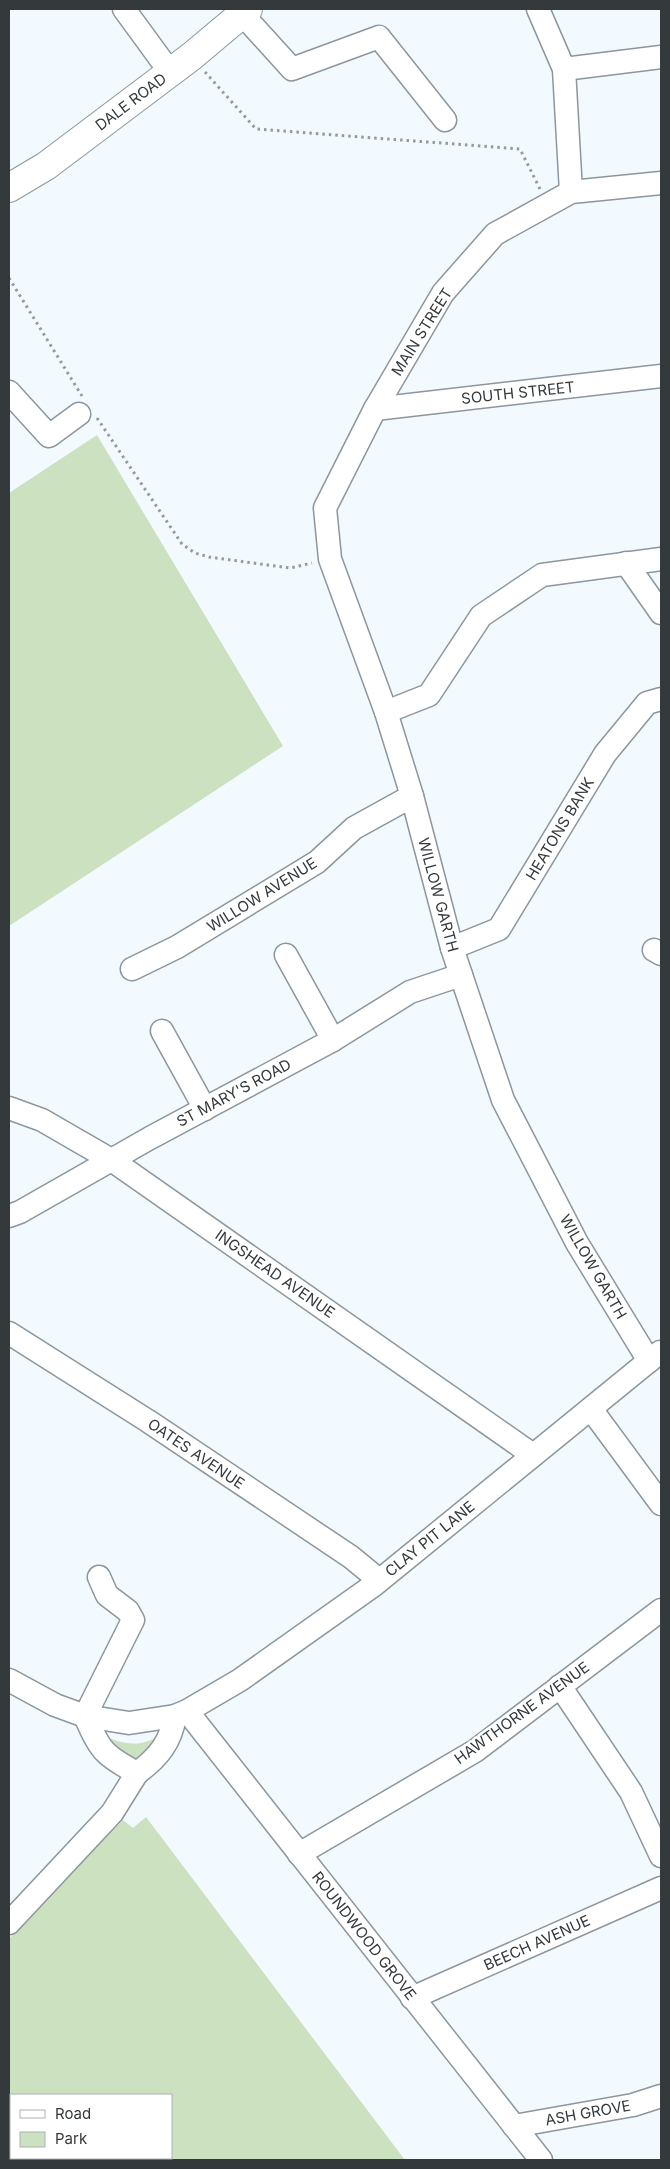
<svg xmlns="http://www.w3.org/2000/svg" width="670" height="2169" font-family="Inter,sans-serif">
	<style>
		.green { fill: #cbe1bf; fill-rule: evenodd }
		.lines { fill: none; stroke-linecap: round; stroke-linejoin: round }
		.minor-casing { stroke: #8c969d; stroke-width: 25 }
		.major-casing { stroke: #8c969d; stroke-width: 30 }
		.path { stroke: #949a9e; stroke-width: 3; stroke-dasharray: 2.5 4; stroke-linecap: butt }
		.minor { stroke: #fff; stroke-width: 22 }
		.major { stroke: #fff; stroke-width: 28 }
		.labels { text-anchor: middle; stroke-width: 5; stroke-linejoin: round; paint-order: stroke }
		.street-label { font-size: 15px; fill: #34393c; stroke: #fff }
	</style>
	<rect width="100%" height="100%" fill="#f3faff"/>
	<!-- green -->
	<g class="green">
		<path d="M97 435 283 746 9 926V493Z"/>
		<path d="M96 1733C111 1739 128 1747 145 1742 152 1740 156 1737 164 1737L139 1760 132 1763Z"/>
		<path d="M146 1817 405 2160H9V1939L30 1914 123 1820 133 1828ZM11 2095H171V2158H11Z"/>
	</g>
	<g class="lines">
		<defs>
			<g id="minor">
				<path d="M124 9 170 72"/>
				<path d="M538 9 564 69 571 192"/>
				<path d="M242 14 292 69 379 37 445 120"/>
				<path d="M564 69 661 57"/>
				<path d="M9 392 49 436 79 414"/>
				<path d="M375 409 661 376"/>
				<path d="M626 563 661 613"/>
				<path d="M386 712 429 695 481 616 542 575 661 559"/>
				<path d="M452 948 499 929 605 754 647 703 661 699"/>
				<path d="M654 950 661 954"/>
				<path d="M286 955 333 1040"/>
				<path d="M132 969 177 947 317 862 354 828 412 796"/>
				<path d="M162 1031 205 1109"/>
				<path d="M9 1108 42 1120 113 1161 533 1455"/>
				<path d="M9 1216 20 1212 150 1138 333 1040 410 992 461 975"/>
				<path d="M9 1333 148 1421 351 1557 379 1580"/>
				<path d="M649 1361 577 1243 503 1100 452 948 412 796 386 712 330 559 325 508 375 409 443 293 495 234 571 192 661 183"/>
				<path d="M591 1409 661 1504"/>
				<path d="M9 1680 55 1705 85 1716 129 1723 175 1716 187 1711 240 1680 374 1585 660 1352"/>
				<path d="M560 1686 631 1792 661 1856"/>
				<path d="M187 1711 541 2160"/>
				<path d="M137 1773C158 1758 171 1742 175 1716"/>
				<path d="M299 1854 475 1751 661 1610"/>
				<path d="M9 1923 112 1813 137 1773C103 1755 100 1750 85 1716L133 1620 128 1611 107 1595 99 1577"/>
				<path d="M412 1998 661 1888"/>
				<path d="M514 2126 633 2105 661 2096"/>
			</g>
			<path id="major" d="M9 188 46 166 192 56 248 9"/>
		</defs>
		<!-- minor casing -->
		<use href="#minor" class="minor-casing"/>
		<!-- major casing -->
		<use href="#major" class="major-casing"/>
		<!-- path -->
		<g class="path">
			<path d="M205 72 256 129 520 149 540 189"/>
			<path d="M9 278 82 396"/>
			<path d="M97 418 182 544 195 553 209 557 290 568 312 563"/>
		</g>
		<!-- minor -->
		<use href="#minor" class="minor"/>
		<!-- major -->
		<use href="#major" class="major"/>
	</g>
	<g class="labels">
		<!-- street labels -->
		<g class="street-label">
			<text transform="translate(131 102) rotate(-37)" y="5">DALE ROAD</text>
			<text transform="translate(422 332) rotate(-58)" y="5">MAIN STREET</text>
			<text transform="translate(518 393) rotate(-6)" y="5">SOUTH STREET</text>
			<text transform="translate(560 829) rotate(-59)" y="5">HEATONS BANK</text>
			<text transform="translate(262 895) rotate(-32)" y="5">WILLOW AVENUE</text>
			<text transform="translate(438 895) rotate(75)" y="5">WILLOW GARTH</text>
			<text transform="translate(234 1093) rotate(-28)" y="5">ST MARY'S ROAD</text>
			<text transform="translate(593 1267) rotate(60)" y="5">WILLOW GARTH</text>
			<text transform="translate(275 1274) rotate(35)" y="5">INGSHEAD AVENUE</text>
			<text transform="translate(196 1454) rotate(34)" y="5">OATES AVENUE</text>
			<text transform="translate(430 1539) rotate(-39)" y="5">CLAY PIT LANE</text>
			<text transform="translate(522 1713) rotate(-36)" y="5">HAWTHORNE AVENUE</text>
			<text transform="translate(364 1936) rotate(52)" y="5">ROUNDWOOD GROVE</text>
			<text transform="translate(537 1943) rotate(-24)" y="5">BEECH AVENUE</text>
			<text transform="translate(588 2113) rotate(-10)" y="5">ASH GROVE</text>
		</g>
	</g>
	<!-- border -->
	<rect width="670" height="2169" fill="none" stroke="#34393c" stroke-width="20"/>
	<!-- legend -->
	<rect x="10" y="2094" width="162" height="65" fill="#ffffff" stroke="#aeb0b1"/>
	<rect x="20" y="2110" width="25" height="8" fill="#ffffff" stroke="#aeb0b1"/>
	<text x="55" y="2119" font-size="15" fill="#34393c">Road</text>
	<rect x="20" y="2132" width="25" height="15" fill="#cbe1bf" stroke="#aeb0b1"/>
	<text x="55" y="2144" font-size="15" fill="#34393c">Park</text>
</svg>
